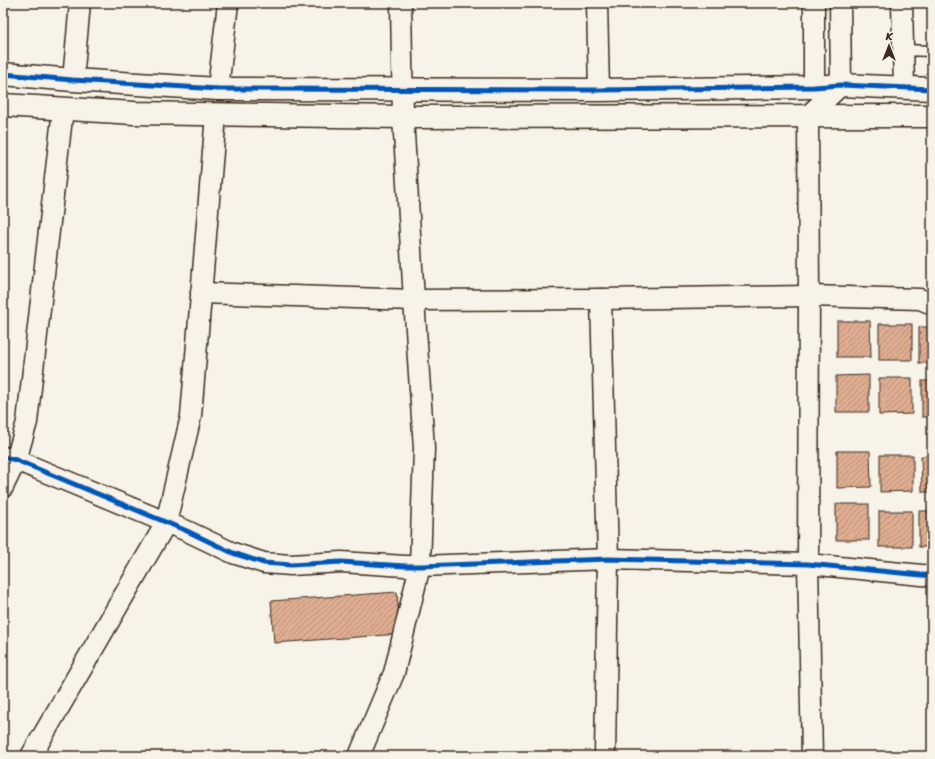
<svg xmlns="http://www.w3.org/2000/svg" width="935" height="759" font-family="Sriracha,sans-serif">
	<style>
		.building { fill: url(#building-hatch); stroke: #3b2a1e }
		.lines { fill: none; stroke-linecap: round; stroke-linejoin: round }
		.service-casing { stroke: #3b2a1e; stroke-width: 13 }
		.minor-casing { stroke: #3b2a1e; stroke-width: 23 }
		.tertiary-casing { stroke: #3b2a1e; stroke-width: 25 }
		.service { stroke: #f7f3e8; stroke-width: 10 }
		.minor { stroke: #f7f3e8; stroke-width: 20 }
		.tertiary { stroke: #f7f3e8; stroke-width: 22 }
		.cycleway-casing { stroke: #f7f3e8; stroke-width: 8 }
		.cycleway { stroke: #0057b8; stroke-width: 5 }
	</style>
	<defs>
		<pattern id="building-hatch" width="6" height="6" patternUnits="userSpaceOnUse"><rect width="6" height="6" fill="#dfad91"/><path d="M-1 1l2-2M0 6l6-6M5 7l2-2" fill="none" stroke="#b68d76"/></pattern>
	</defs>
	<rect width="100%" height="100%" fill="#f7f3e8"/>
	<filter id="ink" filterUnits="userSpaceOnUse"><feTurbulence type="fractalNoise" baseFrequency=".025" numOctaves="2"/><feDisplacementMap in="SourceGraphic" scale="8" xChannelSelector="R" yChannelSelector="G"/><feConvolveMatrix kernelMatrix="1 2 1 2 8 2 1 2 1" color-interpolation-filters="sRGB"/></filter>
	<g filter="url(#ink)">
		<!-- building -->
		<g class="building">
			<path d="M837 321H870L871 357H837Z"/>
			<rect x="879" y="324" width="33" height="36"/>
			<rect x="919" y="327" width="13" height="36"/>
			<path d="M869 375V412H836V376Z"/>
			<path d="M879 378H912V414L879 415Z"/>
			<rect x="922" y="381" width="10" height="36"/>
			<path d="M837 451H870L871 487 837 488Z"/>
			<path d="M880 455H913V491L880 492Z"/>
			<path d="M921 456H932V492H922Z"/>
			<rect x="836" y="504" width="33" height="36"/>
			<rect x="879" y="511" width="33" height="36"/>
			<rect x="919" y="511" width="13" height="36"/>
			<path d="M397 592 400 634 274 643 271 601Z"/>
		</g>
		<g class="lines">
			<defs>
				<path id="service" d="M903 50 932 51"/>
				<g id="minor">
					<path d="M597 3 599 90"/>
					<path d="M902 3 904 88"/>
					<path d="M73 80 80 3"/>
					<path d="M814 87V3"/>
					<path d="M218 89 228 3"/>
					<path d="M201 293 414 300 601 299 809 296 920 299 932 304"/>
					<path d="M601 299 608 559 605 756"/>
					<path d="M3 457 16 460 187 531 233 553 264 563 291 565 341 562 405 566H420L608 559 808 564 932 576"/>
					<path d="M3 487 16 460 27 422 63 109"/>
					<path d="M31 756 166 523 191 416 216 115"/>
					<path d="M359 756 394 673 420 566 424 448 414 300 403 117 401 3"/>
					<path d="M812 756 808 564 809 296 808 116 841 85 840 3"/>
				</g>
				<g id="tertiary">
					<path d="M3 74 73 80 218 89 599 90 814 87 841 85 932 89"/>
					<path d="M3 105 134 113 403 117 932 116"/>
				</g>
			</defs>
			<!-- service casing -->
			<use href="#service" class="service-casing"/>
			<!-- minor casing -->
			<use href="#minor" class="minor-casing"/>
			<!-- tertiary casing -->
			<use href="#tertiary" class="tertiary-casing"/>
			<!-- service -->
			<use href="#service" class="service"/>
			<!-- minor -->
			<use href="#minor" class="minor"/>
			<!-- tertiary -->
			<use href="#tertiary" class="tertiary"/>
			<defs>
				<g id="cycleway">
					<path d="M3 74 73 80 218 89 599 90 814 87 841 85 932 89"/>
					<path d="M3 457 16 460 187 531 233 553 264 563 291 565 341 562 405 566H420L608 559 808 564 932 576"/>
				</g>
			</defs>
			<!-- cycleway casing -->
			<use href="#cycleway" class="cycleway-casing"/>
			<!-- cycleway -->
			<use href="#cycleway" class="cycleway"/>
		</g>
	</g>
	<!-- margin -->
	<rect width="935" height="759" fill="none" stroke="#f7f3e8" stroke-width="16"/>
	<rect x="8" y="8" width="919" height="743" fill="none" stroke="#3b2a1e" stroke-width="1.5" filter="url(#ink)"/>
	<!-- north arrow -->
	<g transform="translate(889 46)" stroke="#f7f3e8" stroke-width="3" paint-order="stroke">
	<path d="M0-3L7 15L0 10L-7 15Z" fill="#3b2a1e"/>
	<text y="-6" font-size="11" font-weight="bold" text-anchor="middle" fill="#3b2a1e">K</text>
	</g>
</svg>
